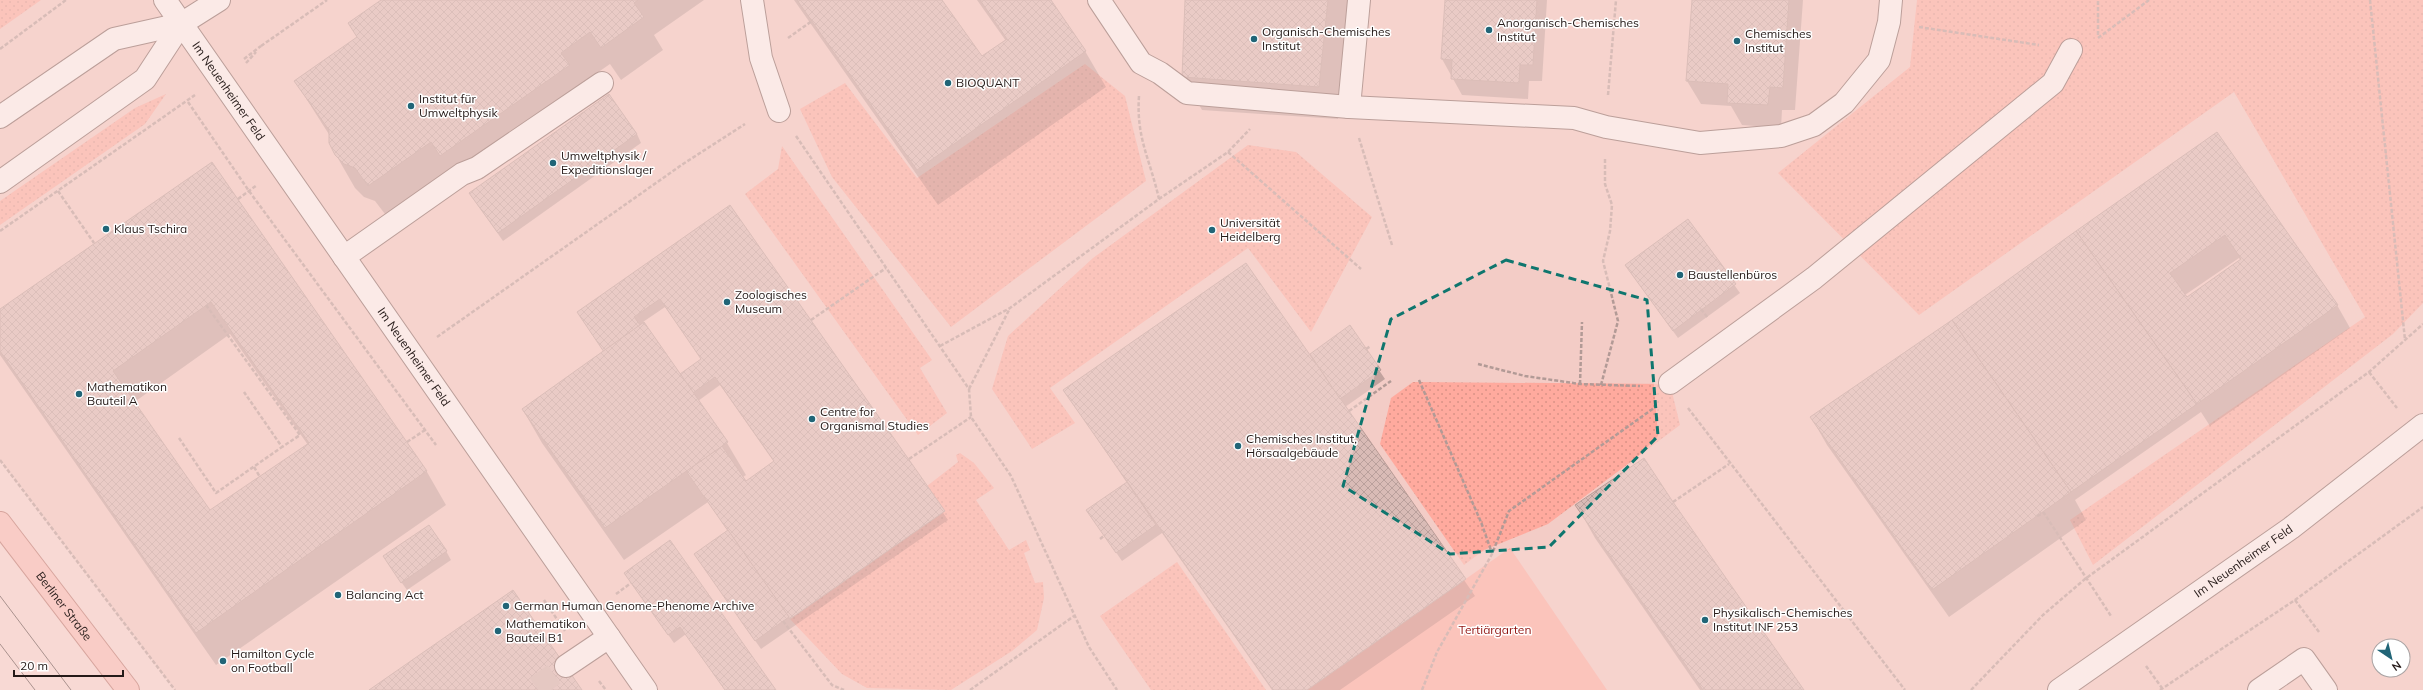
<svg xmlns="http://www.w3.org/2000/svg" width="2423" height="690" font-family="Mulish,sans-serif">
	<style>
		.built { fill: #f3ccc6; fill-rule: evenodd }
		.grass { fill: url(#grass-dots) }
		.park { fill: #ffaa9e }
		.shadow { fill: #0003; fill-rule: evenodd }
		.building { fill: url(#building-cross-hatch); stroke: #b99c97; fill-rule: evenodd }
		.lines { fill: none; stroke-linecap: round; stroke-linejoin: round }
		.minor-tunnel { stroke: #ceb3ae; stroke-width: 22; stroke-dasharray: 22 11; stroke-linecap: butt }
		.minor-casing { stroke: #735954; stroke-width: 24 }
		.major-casing { stroke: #af675e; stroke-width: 24 }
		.path { stroke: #b29a96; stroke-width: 2.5; stroke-dasharray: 4 2; stroke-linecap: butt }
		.minor { stroke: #fff; stroke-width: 22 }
		.major { stroke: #fbbdb5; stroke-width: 22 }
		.tram { stroke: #4c3d3b; stroke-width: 1 }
		.marked { fill: none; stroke: #0f766e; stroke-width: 3; stroke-dasharray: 8 5; stroke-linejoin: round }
		.poi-dot { fill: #216577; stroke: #fff; stroke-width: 1.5 }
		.labels { text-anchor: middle; stroke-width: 3; stroke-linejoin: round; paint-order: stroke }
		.poi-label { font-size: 12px; fill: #251a18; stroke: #fff; text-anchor: start }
		.street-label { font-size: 12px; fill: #251a18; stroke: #fff }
		.park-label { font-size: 12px; fill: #911410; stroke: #fff }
	</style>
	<defs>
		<pattern id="grass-dots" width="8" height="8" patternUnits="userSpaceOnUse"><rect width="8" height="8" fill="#ffaa9e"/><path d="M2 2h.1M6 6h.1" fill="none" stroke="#da9287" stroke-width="1.8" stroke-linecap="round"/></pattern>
		<pattern id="building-cross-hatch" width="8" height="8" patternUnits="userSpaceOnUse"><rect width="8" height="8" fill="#d9bbb6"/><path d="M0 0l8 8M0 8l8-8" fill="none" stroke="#baa09c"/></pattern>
	</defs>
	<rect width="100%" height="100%" fill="#f8d9d4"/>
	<!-- built -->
	<path class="built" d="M0 0H2423V690H175L0 460ZM2379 646H2403V670H2379Z"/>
	<!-- grass -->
	<g class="grass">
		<path d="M0 0H41L0 29Z"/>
		<path d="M1917 0H2423V303L2393 334 2093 565 2070 520 2365 317 2234 92 1919 315 1778 173 1910 67Z"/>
		<path d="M1085 64 1125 96 1146 181 951 327 832 177 800 109 845 83 917 178Z"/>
		<path d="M166 94 145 124 0 225V201L135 108Z"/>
		<path d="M1248 145 1296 152 1372 217 1311 332 1248 248 1050 388 1075 423 1032 449 992 389 1008 336 1093 258Z"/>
		<path d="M782 146 932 360 920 368 947 413 918 435 745 194 778 169Z"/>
		<path d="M1413 382 1670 384 1680 425 1548 524 1484 550 1464 565 1380 444 1391 398Z"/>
		<path d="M960 453 974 463 994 488 976 500 1009 550 1026 540 1030 550 1024 553 1035 583 1043 582 1044 598 1037 630 1012 651 951 690 867 688 842 674 790 619 944 511 927 486 958 462 956 455Z"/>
		<path d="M1177 562 1266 690H1151L1100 616Z"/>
	</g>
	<!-- park -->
	<path class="park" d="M1510 548 1607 690H1307Z"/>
	<!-- shadow -->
	<g class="shadow">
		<path d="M383 0H704L654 35 663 50 621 80 610 64 388 218 375 201 364 197 355 188 336 155 330 136 295 81 357 38Z"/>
		<path d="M794 0H941L982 58 1006 41 977 0H1049L1085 51 1106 87 938 205Z"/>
		<path d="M1186 0H1350L1338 119 1202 110 1183 77Z"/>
		<path d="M1446 0H1547L1542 81H1529L1528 99 1462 95 1442 59Z"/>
		<path d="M1693 0H1803L1795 110H1782L1781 128 1742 125 1731 106 1701 104 1687 81Z"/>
		<path d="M2217 133 2337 305 2350 328 2210 426 2201 412 2075 500 2086 520 1949 617 1827 445 1811 417 1952 321ZM2239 258 2241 261 2187 298 2185 295Z"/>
		<path d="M637 134 641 143 503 241 475 201Z"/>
		<path d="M212 163 427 472 446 505 216 665 0 355V310ZM230 334 308 445 210 512 133 403Z"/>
		<path d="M730 206 948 520 761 649 700 562 728 531 708 502 624 560 542 443 523 410 605 352 578 312ZM665 307 702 359 680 375 643 322ZM720 385 774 462 746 482 743 477 746 475 727 443 698 401Z"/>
		<path d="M1688 220 1740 293 1678 338 1626 266Z"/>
		<path d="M1350 327 1385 379 1345 407 1475 596 1340 690H1272L1162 533 1122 561 1093 519 1127 483 1064 390 1313 361Z"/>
		<path d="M1577 506 1803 690H1700L1595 538Z"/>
		<path d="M446 551 451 560 407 590 389 565Z"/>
		<path d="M625 574 775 690H725L686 634 674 643Z"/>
	</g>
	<!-- building -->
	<g class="building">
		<path d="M381 0H638L634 3 644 17 601 48 590 32 561 53 570 65 440 156 431 142 368 186 355 168 344 164 335 155 329 143V130L294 81 357 37 348 23Z"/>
		<path d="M797 0H942L982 56 1007 39 980 0H1051L1086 51 917 170Z"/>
		<path d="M1185 0H1328L1319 87 1182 77Z"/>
		<path d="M1445 0H1537L1533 65H1520L1519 83 1451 79 1452 60 1441 59Z"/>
		<path d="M1692 0H1789L1783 88 1770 87 1768 105 1727 103 1728 84 1686 81Z"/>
		<path d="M609 94 637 134 498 233 469 193Z"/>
		<path d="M2217 132 2338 305 2197 404 2076 231ZM2225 235 2241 259 2187 297 2170 273Z"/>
		<path d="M212 162 427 471 196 633 0 351V309ZM211 302 309 443 210 510 113 371Z"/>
		<path d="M730 205 945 511 790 619 686 471 722 446 746 481 774 461 715 377 693 393 680 374 701 359 660 299 634 317 641 326 604 352 577 312Z"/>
		<path d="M1688 219 1736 284 1673 331 1625 265Z"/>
		<path d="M2076 231 2197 404 2071 492 1952 320Z"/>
		<path d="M1246 263 1466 579 1307 690H1273L1063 390Z"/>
		<path d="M1952 320 2071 492 1932 590 1810 417Z"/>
		<path d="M644 322 728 442 605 528 522 409Z"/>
		<path d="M1350 325 1381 370 1340 399 1310 354Z"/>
		<path d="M1644 458 1673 502 1804 690H1703L1606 550 1575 505Z"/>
		<path d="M1127 482 1156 525 1116 553 1086 510Z"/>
		<path d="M429 525 447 551 401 583 383 556Z"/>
		<path d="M728 530 789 617 755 641 694 554Z"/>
		<path d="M670 540 776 690H725L680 627 668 635 624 573Z"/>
		<path d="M513 590 582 690H369Z"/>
	</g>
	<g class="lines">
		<!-- minor-tunnel -->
		<path class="minor-tunnel" d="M536 687 566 666"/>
		<defs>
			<g id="minor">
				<path id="s1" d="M165 0 646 690"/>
				<path d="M752 0 761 58 779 111"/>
				<path d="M1099 0 1141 63 1160 73 1187 93 1349 107 1574 118 1606 127 1700 143 1781 136 1814 125 1844 103 1879 60 1889 22 1891 0"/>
				<path d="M1349 107 1359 0"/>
				<path d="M0 117 114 39 181 24 219 0"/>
				<path d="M0 182 145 79 181 24"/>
				<path d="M344 257 462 174 477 168 602 83"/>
				<path d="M1670 383 1814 278 2053 83 2071 50"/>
				<path d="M566 666 609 637"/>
				<path id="s2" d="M2059 690 2291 528 2423 425"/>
				<path d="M2259 690 2304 659 2326 690"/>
			</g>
			<g id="major">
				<path id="s3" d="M0 523 128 690"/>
			</g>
		</defs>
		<!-- minor casing -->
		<use href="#minor" class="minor-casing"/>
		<!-- major casing -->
		<use href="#major" class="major-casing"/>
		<!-- path -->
		<g class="path">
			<path d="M2370 0 2405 340"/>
			<path d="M1919 27 2039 45"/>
			<path d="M2098 35V0"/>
			<path d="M788 38 812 21"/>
			<path d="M2098 38 2149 0"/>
			<path d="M261 46 327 0"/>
			<path d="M0 49 66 0"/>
			<path d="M244 59 261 46"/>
			<path d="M246 63 256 52"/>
			<path d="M1608 95 1616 0"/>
			<path d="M1139 96C1136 138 1150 159 1159 199"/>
			<path d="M188 102 249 191 436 445"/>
			<path d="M796 136 969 389 971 417 1011 476 1089 647 1117 690"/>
			<path d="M1359 138 1392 245"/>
			<path d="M1228 152 1361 269"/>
			<path d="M58 191 94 243"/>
			<path d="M238 199 257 185"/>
			<path d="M0 231 195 95"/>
			<path d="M206 305 300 435 282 447"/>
			<path d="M1701 309 1708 318"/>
			<path d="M811 320 886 268"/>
			<path d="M437 337 683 164 745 124"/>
			<path d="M940 346 1010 308 1159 199 1228 152 1250 129"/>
			<path d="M1366 349 1371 346"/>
			<path d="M1478 364 1525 376 1580 384 1640 386"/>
			<path d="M2369 372 2397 408"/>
			<path d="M1419 380 1481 522 1492 553"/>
			<path d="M1580 384 1582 322"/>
			<path d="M1601 385 1618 321 1603 261 1610 231 1612 205 1605 184V158"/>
			<path d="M969 389 1010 308"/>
			<path d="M1688 408 1905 690"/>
			<path d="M1349 411 1391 381"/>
			<path d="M179 438 216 493 282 447 244 392"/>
			<path d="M407 442 425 430"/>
			<path d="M909 459 971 417"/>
			<path d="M0 460 175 690"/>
			<path d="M254 467 260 477"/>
			<path d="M1673 502 1729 464"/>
			<path d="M2037 516 2044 513 2111 616"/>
			<path d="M1100 539 1105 535"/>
			<path d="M616 594 631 583"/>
			<path d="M544 600 565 631"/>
			<path d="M2295 600 2319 632"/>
			<path d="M783 621 832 685 844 690"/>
			<path d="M2146 666 2162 688"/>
			<path d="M599 681 606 690"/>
			<path d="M970 690 1074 616"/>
			<path d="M1422 690 1437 652 1492 554 1509 511 1654 408"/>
			<path d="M1971 690 2043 615 2085 579 2369 372 2423 324"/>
			<path d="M2160 690 2295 600 2423 507"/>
		</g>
		<!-- minor -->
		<use href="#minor" class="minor"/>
		<!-- major -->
		<use href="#major" class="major"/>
		<!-- tram -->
		<g class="tram">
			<path d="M0 596 71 690"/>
			<path d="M0 644 35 690"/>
		</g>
	</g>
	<!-- marked area -->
	<path d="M0 0H2423V690H0ZM1506 260 1647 300 1658 436 1549 547 1450 554 1343 486 1391 319Z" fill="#f8d9d4" fill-opacity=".55" fill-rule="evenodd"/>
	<path class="marked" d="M1506 260 1647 300 1658 436 1549 547 1450 554 1343 486 1391 319Z"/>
	<!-- markers -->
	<g class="poi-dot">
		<circle cx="1489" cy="30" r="4"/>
		<circle cx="1254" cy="39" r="4"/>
		<circle cx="1737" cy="41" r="4"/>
		<circle cx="948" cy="83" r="4"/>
		<circle cx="411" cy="106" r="4"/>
		<circle cx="553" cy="163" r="4"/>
		<circle cx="106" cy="229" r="4"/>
		<circle cx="1212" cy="230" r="4"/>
		<circle cx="1680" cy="275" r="4"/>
		<circle cx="727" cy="302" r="4"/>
		<circle cx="79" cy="394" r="4"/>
		<circle cx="812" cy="419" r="4"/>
		<circle cx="1238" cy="446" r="4"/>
		<circle cx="338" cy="595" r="4"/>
		<circle cx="506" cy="606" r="4"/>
		<circle cx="1705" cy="620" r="4"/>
		<circle cx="498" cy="631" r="4"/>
		<circle cx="223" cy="661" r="4"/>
	</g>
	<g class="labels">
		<!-- poi labels -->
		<g class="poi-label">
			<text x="1497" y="27">Anorganisch-Chemisches<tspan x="1497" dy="14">Institut</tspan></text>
			<text x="1262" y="36">Organisch-Chemisches<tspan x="1262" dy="14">Institut</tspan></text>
			<text x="1745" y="38">Chemisches<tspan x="1745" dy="14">Institut</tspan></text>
			<text x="956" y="87">BIOQUANT</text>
			<text x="419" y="103">Institut für<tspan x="419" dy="14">Umweltphysik</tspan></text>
			<text x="561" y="160">Umweltphysik /<tspan x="561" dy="14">Expeditionslager</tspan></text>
			<text x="1220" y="227">Universität<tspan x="1220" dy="14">Heidelberg</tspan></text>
			<text x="114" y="233">Klaus Tschira</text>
			<text x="1688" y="279">Baustellenbüros</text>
			<text x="735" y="299">Zoologisches<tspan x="735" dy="14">Museum</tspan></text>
			<text x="87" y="391">Mathematikon<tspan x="87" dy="14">Bauteil A</tspan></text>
			<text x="820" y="416">Centre for<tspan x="820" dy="14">Organismal Studies</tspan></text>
			<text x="1246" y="443">Chemisches Institut,<tspan x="1246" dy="14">Hörsaalgebäude</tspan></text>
			<text x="346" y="599">Balancing Act</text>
			<text x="514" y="610">German Human Genome-Phenome Archive</text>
			<text x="1713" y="617">Physikalisch-Chemisches<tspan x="1713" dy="14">Institut INF 253</tspan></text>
			<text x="506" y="628">Mathematikon<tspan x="506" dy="14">Bauteil B1</tspan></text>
			<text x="231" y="658">Hamilton Cycle<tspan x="231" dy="14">on Football</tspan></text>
		</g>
		<!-- street labels -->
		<g class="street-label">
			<text dy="4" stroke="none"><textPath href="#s1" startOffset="111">Im Neuenheimer Feld</textPath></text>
			<text dy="4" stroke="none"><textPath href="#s1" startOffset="435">Im Neuenheimer Feld</textPath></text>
			<text dy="4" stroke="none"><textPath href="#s2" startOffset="225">Im Neuenheimer Feld</textPath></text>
			<text dy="4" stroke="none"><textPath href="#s3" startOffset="105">Berliner Straße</textPath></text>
		</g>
		<!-- park labels -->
		<g class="park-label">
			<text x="1495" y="634">Tertiärgarten</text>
		</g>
	</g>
	<!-- north arrow -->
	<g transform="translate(2391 658) rotate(145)"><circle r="19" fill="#ffffff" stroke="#a8a3a3"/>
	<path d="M0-3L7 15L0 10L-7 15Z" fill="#216577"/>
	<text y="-6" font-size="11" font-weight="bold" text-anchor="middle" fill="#251a18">N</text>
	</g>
	<!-- scale -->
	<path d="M14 670v6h109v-6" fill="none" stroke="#251a18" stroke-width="2"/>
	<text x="20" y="670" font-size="12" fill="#251a18" stroke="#ffffff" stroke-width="3" paint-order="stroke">20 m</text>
</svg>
